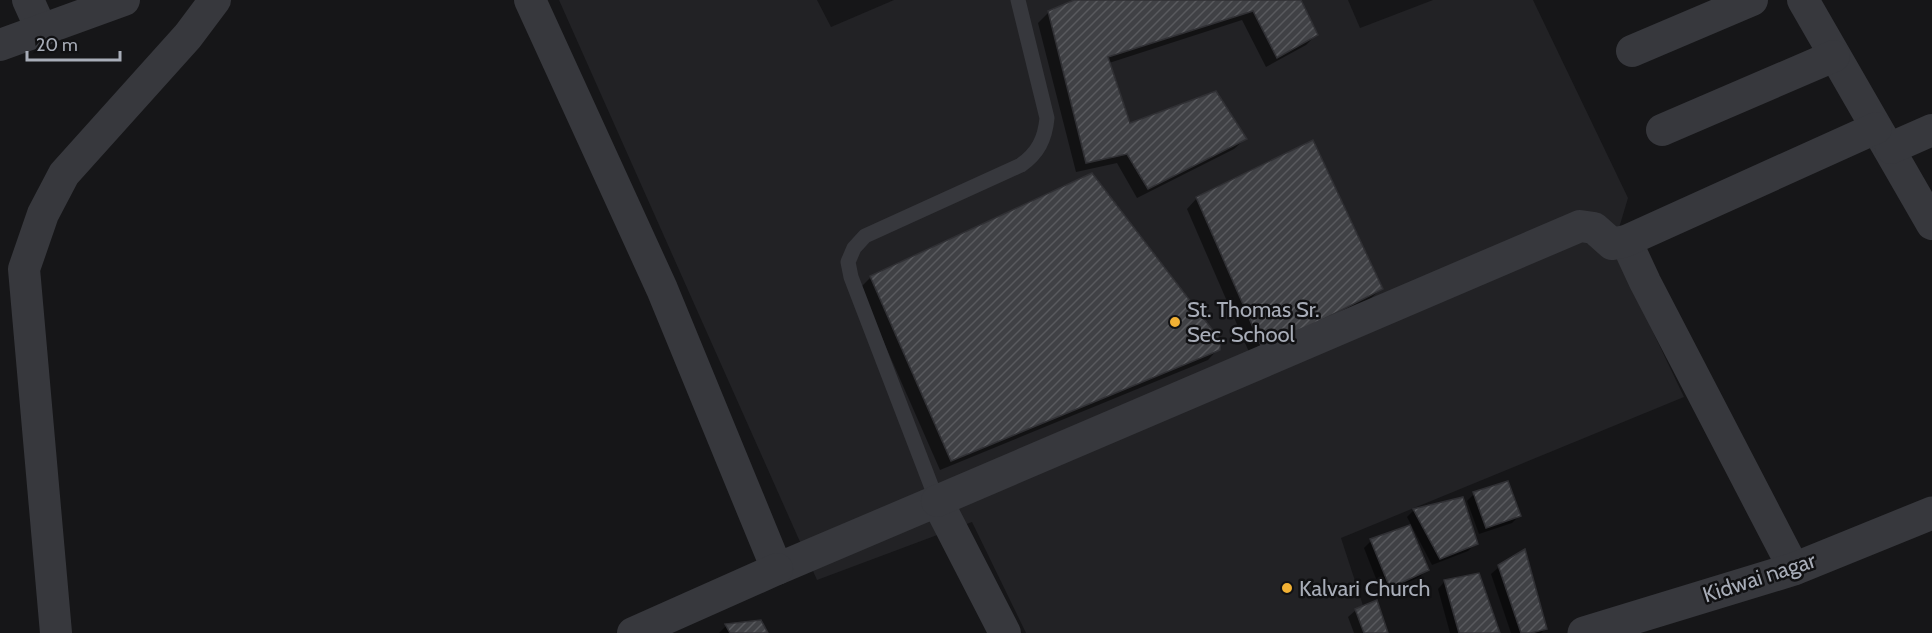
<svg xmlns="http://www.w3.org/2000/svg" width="1932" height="633" font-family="Cabin,sans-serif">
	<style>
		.built { fill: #222225 }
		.shadow { fill: #0007 }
		.building { fill: url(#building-hatch); stroke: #303034; stroke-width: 1.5 }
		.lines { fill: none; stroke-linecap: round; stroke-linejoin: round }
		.service { stroke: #37383d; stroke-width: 15 }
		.minor { stroke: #37383d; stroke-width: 32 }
		.tertiary { stroke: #37383d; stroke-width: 33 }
		.poi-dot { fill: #f2b134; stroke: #111113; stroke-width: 2 }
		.labels { text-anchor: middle; stroke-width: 5; stroke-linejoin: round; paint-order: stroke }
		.poi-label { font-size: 22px; fill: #a8adb8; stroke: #111113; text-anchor: start }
		.street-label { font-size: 22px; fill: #a8adb8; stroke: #111113 }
	</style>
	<defs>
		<pattern id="building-hatch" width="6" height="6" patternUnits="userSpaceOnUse" patternTransform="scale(1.5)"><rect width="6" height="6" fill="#404145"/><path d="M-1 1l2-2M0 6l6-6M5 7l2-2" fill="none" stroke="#595a5e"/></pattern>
	</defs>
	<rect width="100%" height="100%" fill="#161618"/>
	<!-- built -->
	<path class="built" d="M559 0H817L831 27 894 0H1348L1360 28 1433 0H1533L1628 198 1613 248 1684 397 1341 538 1372 633H1026L972 522 817 580Z"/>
	<!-- shadow -->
	<g class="shadow">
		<path d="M1078 0H1299L1316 35 1306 45 1266 67 1242 20 1109 63 1129 125 1245 139 1234 149 1137 198 1117 163 1076 172 1038 23 1049 12Z"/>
		<path d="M1091 175 1218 349 1208 360 940 470 860 288 870 278Z"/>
		<path d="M1197 198 1381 289 1370 299 1252 359 1187 209Z"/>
		<path d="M1474 494 1519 516 1512 523 1479 534 1467 501Z"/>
		<path d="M1414 510 1476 543 1468 551 1432 565 1407 517Z"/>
		<path d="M1371 541 1427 569 1420 577 1382 594 1364 548Z"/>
		<path d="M1499 567 1546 628 1541 633H1511L1491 574Z"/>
		<path d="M1445 581 1499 633H1450L1438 589Z"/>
		<path d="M1356 610 1387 633H1354L1348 617Z"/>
		<path d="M760 622 766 633H719L726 626Z"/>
	</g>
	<!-- building -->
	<g class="building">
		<path d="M1074 0H1301L1318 35 1277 58 1253 11 1108 57 1130 123 1216 91 1247 139 1148 189 1127 154 1086 163 1048 11Z"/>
		<path d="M1313 140 1383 289 1263 350 1196 197Z"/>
		<path d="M1092 173 1221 341 1220 350 951 461 870 276Z"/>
		<path d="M1508 481 1521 516 1486 528 1473 492Z"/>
		<path d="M1463 497 1478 544 1440 559 1413 509Z"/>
		<path d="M1410 525 1429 570 1390 588 1370 539Z"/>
		<path d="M1525 549 1547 629 1531 633H1521L1498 565Z"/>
		<path d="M1479 573 1500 633H1459L1444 580Z"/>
		<path d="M1377 600 1388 633H1364L1355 609Z"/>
		<path d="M761 620 768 633H730L725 624Z"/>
	</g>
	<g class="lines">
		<!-- service -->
		<path class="service" d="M937 501 851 277 848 262 854 248 865 236 1021 165C1038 153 1045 139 1047 118L1018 0"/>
		<!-- minor -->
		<g class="minor">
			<path d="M28 0 42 31"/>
			<path d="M530 0 662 289 777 569 937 501 1005 633"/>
			<path d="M1803 0 1932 224"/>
			<path d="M0 45 124 0"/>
			<path d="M1632 51 1752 0"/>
			<path d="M1662 130 1834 56"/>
			<path d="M1891 148 1932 130"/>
			<path d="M1626 241 1645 282 1794 569"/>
			<path d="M937 501 1580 226 1594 228 1612 244 1626 241 1876 128"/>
			<path d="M56 633 24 269 43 214 64 174 188 36 215 0"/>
			<path d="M633 633 777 569"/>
		</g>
		<!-- tertiary -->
		<path class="tertiary" d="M1584 633 1794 569 1932 513"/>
	</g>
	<!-- markers -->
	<g class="poi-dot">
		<circle cx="1175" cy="322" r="6"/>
		<circle cx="1287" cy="588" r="6"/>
	</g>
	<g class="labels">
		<!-- poi labels -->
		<g class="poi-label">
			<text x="1187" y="317">St. Thomas Sr.<tspan x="1187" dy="25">Sec. School</tspan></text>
			<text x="1299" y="596">Kalvari Church</text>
		</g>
		<!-- street labels -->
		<g class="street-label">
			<text transform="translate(1759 577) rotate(-18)" y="8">Kidwai nagar</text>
		</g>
	</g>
	<!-- scale -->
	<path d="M27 51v9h93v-9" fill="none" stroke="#a8adb8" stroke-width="3"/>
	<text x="36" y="51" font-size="18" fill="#a8adb8" stroke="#111113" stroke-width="4.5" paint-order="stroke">20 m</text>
</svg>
